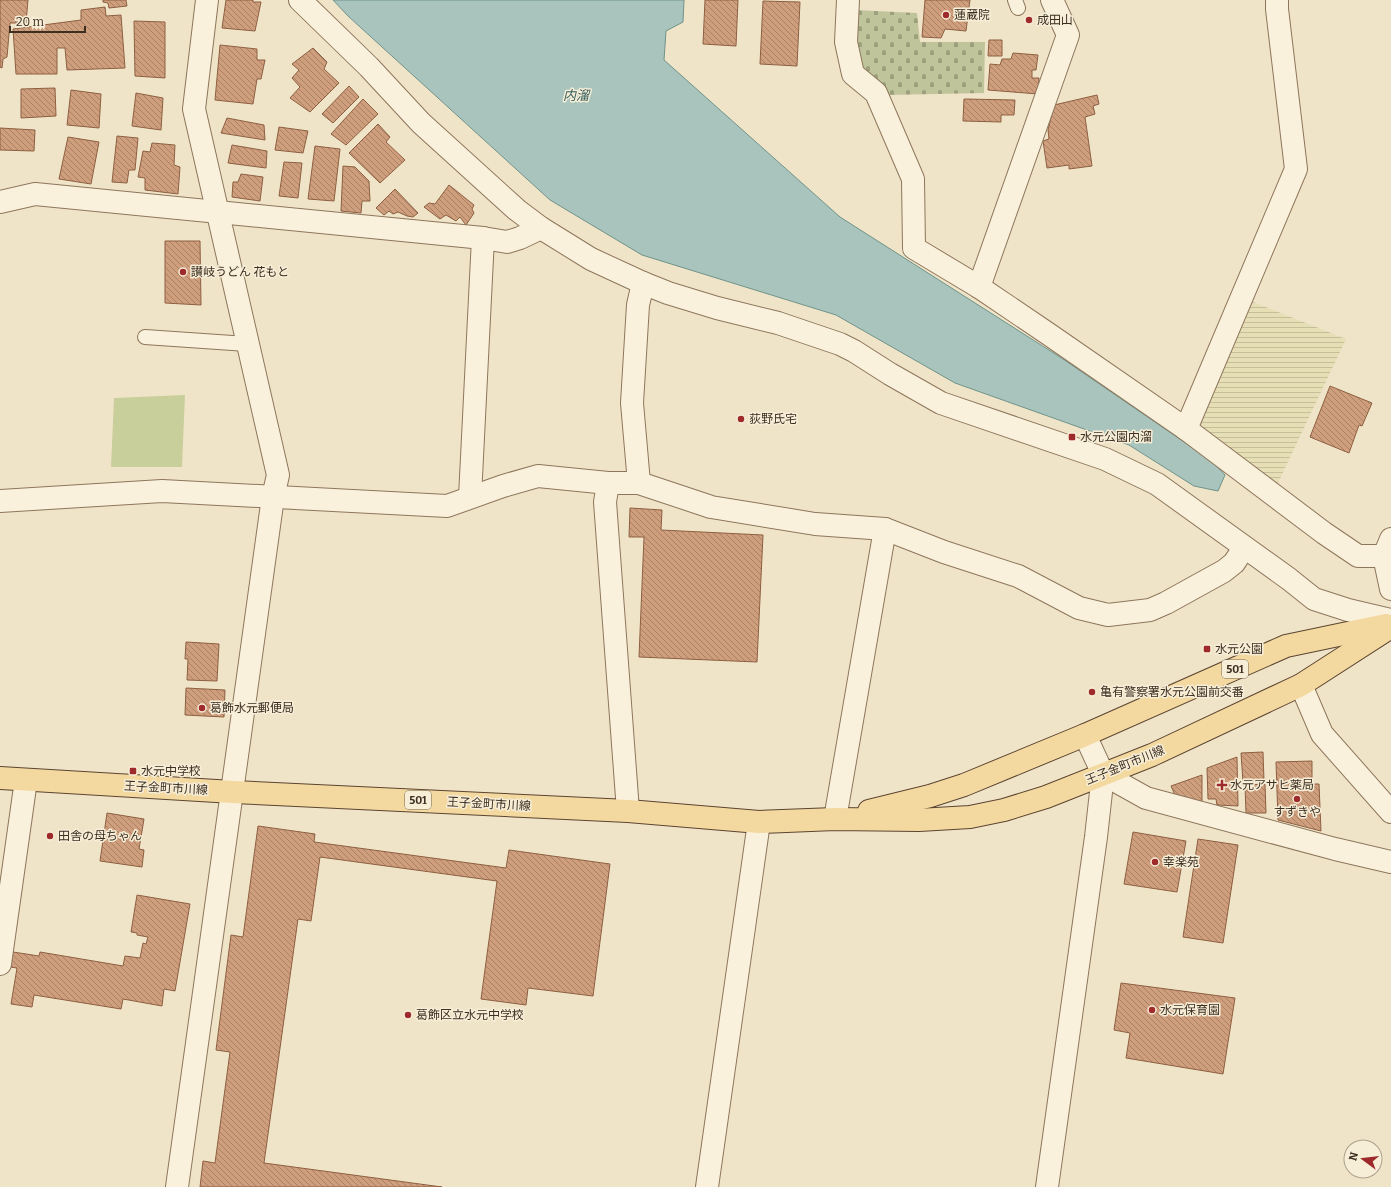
<svg xmlns="http://www.w3.org/2000/svg" width="1391" height="1187" font-family="Bitter,'Noto Sans JP',serif">
	<style>
		.farmland { fill: url(#farmland-rules) }
		.cemetery { fill: url(#cemetery-stones) }
		.green { fill: #c9cf9b }
		.water { fill: #a9c4bc; stroke: #6f938a }
		.building { fill: url(#building-back-hatch); stroke: #8d5f41 }
		.lines { fill: none; stroke-linecap: round; stroke-linejoin: round }
		.service-casing { stroke: #8d765c; stroke-width: 16 }
		.minor-casing { stroke: #8d765c; stroke-width: 24 }
		.tertiary-casing { stroke: #8d765c; stroke-width: 24 }
		.primary-casing { stroke: #5b4430; stroke-width: 24 }
		.service { stroke: #faf1dc; stroke-width: 14 }
		.minor { stroke: #faf1dc; stroke-width: 22 }
		.tertiary { stroke: #faf1dc; stroke-width: 22 }
		.primary { stroke: #f3d9a0; stroke-width: 22 }
		.poi-dot { fill: #9e2a2b; stroke: #f7eed8; stroke-width: 1.5 }
		.labels { text-anchor: middle; stroke-width: 3; stroke-linejoin: round; paint-order: stroke }
		.shield { fill: #f7eed8; stroke: #756857; stroke-width: 1 }
		.shield-label { font-size: 11px; font-weight: bold; fill: #3d2e20 }
		.poi-label { font-size: 12px; fill: #3d2e20; stroke: #f7eed8; text-anchor: start }
		.street-label { font-size: 12px; fill: #3d2e20; stroke: #f7eed8 }
		.water-label { font-size: 13px; font-style: italic; fill: #2f5d5a; stroke: #f7eed8 }
	</style>
	<defs>
		<pattern id="farmland-rules" width="6" height="5" patternUnits="userSpaceOnUse"><rect width="6" height="5" fill="#e6deb5"/><path d="M0 2.5h6" fill="none" stroke="#c6bf9b"/></pattern>
		<pattern id="cemetery-stones" width="16" height="16" patternUnits="userSpaceOnUse"><rect width="16" height="16" fill="#bfc49a"/><path d="M2 7V4a2 2 0 0 1 4 0v3zM10 15v-3a2 2 0 0 1 4 0v3z" fill="#9ca07d"/></pattern>
		<pattern id="building-back-hatch" width="6" height="6" patternUnits="userSpaceOnUse"><rect width="6" height="6" fill="#cf9f7d"/><path d="M-1 5l2 2M0 0l6 6M5-1l2 2" fill="none" stroke="#a98266"/></pattern>
	</defs>
	<rect width="100%" height="100%" fill="#f0e4c8"/>
	<!-- farmland -->
	<path class="farmland" d="M1248 300 1346 339 1277 485 1196 426Z"/>
	<!-- cemetery -->
	<path class="cemetery" d="M854 10 917 13 920 42H985L984 93 887 95 862 74 852 42Z"/>
	<!-- green -->
	<path class="green" d="M185 395 182 467H111L114 398Z"/>
	<!-- water -->
	<path class="water" d="M333 0H684L683 22 666 31 664 60 840 217 1063 359 1212 461 1225 475 1218 491 1194 486 1129 445 955 383 836 315 642 255 550 200 348 16Z"/>
	<!-- building -->
	<g class="building">
		<path d="M0 0H28L26 23H10L7 57 3 59 2 68 0 67Z"/>
		<path d="M103 0H126L127 6 109 8 108 3 103 2Z"/>
		<path d="M226 0H253V2H261L255 31 222 28Z"/>
		<path d="M705 0H738L736 46 703 44Z"/>
		<path d="M925 0H970L966 31 945 29 941 38 922 37Z"/>
		<path d="M763 1 800 2 797 66 760 64Z"/>
		<path d="M105 7 106 16 121 15 125 68 67 70 65 48H57V74H16L13 29 81 20V10Z"/>
		<path d="M134 21 165 22V78L135 76Z"/>
		<path d="M989 40H1002V56H988Z"/>
		<path d="M220 45 257 49V60H265L261 79H257L253 104 215 100Z"/>
		<path d="M313 48 327 62 324 69 339 83 310 112 290 98 300 87 292 78 299 70 292 64Z"/>
		<path d="M1013 53 1038 55 1036 70H1032V78H1039L1038 94 988 90 990 64 1000 65 1002 59H1011Z"/>
		<path d="M349 86 359 97 333 123 322 114Z"/>
		<path d="M55 88 56 116 21 118V89Z"/>
		<path d="M71 90 101 94 99 128 67 125Z"/>
		<path d="M136 93 163 98 161 130 132 126Z"/>
		<path d="M1097 95 1099 104 1093 106 1095 114 1085 117 1092 166 1069 169V165L1047 168 1043 141 1049 139 1048 130 1054 105Z"/>
		<path d="M363 99 378 114 346 145 331 134Z"/>
		<path d="M964 99 1015 100 1014 115H1001V122L963 121Z"/>
		<path d="M227 118 264 125 265 140 221 133Z"/>
		<path d="M378 124 390 137 386 142 405 160 380 183 349 153Z"/>
		<path d="M279 127 308 131 303 153 275 150Z"/>
		<path d="M0 128 35 130 34 151 0 150Z"/>
		<path d="M117 136 138 138 135 170H129L127 183 112 182Z"/>
		<path d="M68 137 99 142 91 184 59 179Z"/>
		<path d="M152 143 175 145 174 165 180 167 178 194 145 190V178L138 177 143 151 150 152Z"/>
		<path d="M232 145 267 151 266 168 228 163Z"/>
		<path d="M315 146 340 149 334 201 308 199Z"/>
		<path d="M284 162 302 163 298 198 279 196Z"/>
		<path d="M343 166 355 167 369 181 370 201H362L361 213 341 211Z"/>
		<path d="M241 174 263 177 260 201 232 197 233 182H238Z"/>
		<path d="M449 185 474 205 472 209 474 213 466 225 460 217 456 221 446 215 440 219 424 207 429 203 435 204Z"/>
		<path d="M395 189 418 213 413 217 407 216 398 212 393 214 389 211 384 215 376 208Z"/>
		<path d="M165 241H200L201 305 165 303Z"/>
		<path d="M1330 386 1372 403 1362 426 1359 425 1349 453 1310 437Z"/>
		<path d="M630 508 662 510 661 530 763 535 757 662 639 657 644 537H629Z"/>
		<path d="M186 642 219 644 217 681 187 680 188 659H185Z"/>
		<path d="M186 688 225 690 224 717 185 715Z"/>
		<path d="M1263 752 1264 781 1243 782 1241 753Z"/>
		<path d="M1237 757 1238 806 1217 805 1216 799H1208L1207 768Z"/>
		<path d="M1312 761V784H1319L1321 831 1278 820 1276 762Z"/>
		<path d="M1202 775V802L1175 795 1171 786Z"/>
		<path d="M1265 784 1266 813H1246L1245 785Z"/>
		<path d="M107 813 144 819 139 849 144 850 142 867 100 861Z"/>
		<path d="M258 826 315 834 314 842 506 868 509 850 610 864 593 996 528 988 526 1005 481 999 497 881 320 857 311 921 298 919 264 1163 442 1187H200L203 1161 215 1163 230 1052 216 1050 231 935 243 937Z"/>
		<path d="M1133 832 1186 841 1177 892 1124 884Z"/>
		<path d="M1198 839 1238 845 1223 943 1183 937Z"/>
		<path d="M137 895 190 904 175 991 164 989 162 1006 123 999 121 1009 34 995 32 1007 11 1004 17 968 10 967 13 952 39 956 40 952 123 966 125 956 140 958 143 943 146 944 148 937 137 935V933L131 932Z"/>
		<path d="M1121 983 1235 998 1223 1074 1126 1058 1130 1033 1114 1030Z"/>
	</g>
	<g class="lines">
		<defs>
			<g id="service">
				<path d="M1015 0 1018 8"/>
				<path d="M145 337 247 344"/>
			</g>
			<g id="minor">
				<path d="M848 0 846 42 853 74 876 93 913 179 914 248 979 287 1047 333 1186 429 1324 533 1358 556H1384L1391 539"/>
				<path d="M0 202 35 194 483 238 507 242 520 238 541 228"/>
				<path d="M979 287 1068 35 1052 0"/>
				<path d="M1186 429 1296 169 1277 9V0"/>
				<path d="M608 483 605 502 628 811"/>
				<path d="M639 483 632 403 638 305 643 283"/>
				<path d="M470 497 483 238"/>
				<path d="M0 501 162 491 447 506 503 486 538 476 608 483H639L711 507 815 524 885 529 944 552 1018 576 1079 608 1108 615 1150 610 1166 603 1224 571 1234 563 1244 548"/>
				<path d="M1384 556 1391 589"/>
				<path d="M1301 685 1322 734 1391 812"/>
				<path d="M1103 774 1146 798 1335 849 1391 862"/>
				<path d="M835 819 885 529"/>
				<path d="M0 964 26 780"/>
				<path d="M177 1187 273 497 278 475 194 109 207 0"/>
				<path d="M707 1187 759 822"/>
			</g>
			<g id="tertiary">
				<path d="M300 0 369 67 421 123 517 210 541 228 591 259 643 283 668 293 717 308 778 323 840 344 854 351 890 374 941 403 1105 459 1157 484 1289 579 1314 599 1348 610 1391 620"/>
				<path d="M1047 1187 1096 837 1103 774 1085 735"/>
			</g>
			<g id="primary">
				<path d="M0 778 233 792 628 811 759 822 835 819 919 820 970 817 1004 810 1046 797 1152 755 1301 685 1391 627"/>
				<path d="M869 811 930 796 964 785 1085 735 1286 646 1386 625"/>
			</g>
		</defs>
		<!-- service casing -->
		<use href="#service" class="service-casing"/>
		<!-- minor casing -->
		<use href="#minor" class="minor-casing"/>
		<!-- tertiary casing -->
		<use href="#tertiary" class="tertiary-casing"/>
		<!-- primary casing -->
		<use href="#primary" class="primary-casing"/>
		<!-- service -->
		<use href="#service" class="service"/>
		<!-- minor -->
		<use href="#minor" class="minor"/>
		<!-- tertiary -->
		<use href="#tertiary" class="tertiary"/>
		<!-- primary -->
		<use href="#primary" class="primary"/>
	</g>
	<!-- markers -->
	<g class="poi-dot">
		<circle cx="946" cy="15" r="4"/>
		<circle cx="1029" cy="20" r="4"/>
		<circle cx="183" cy="272" r="4"/>
		<circle cx="741" cy="419" r="4"/>
		<rect x="1068" y="433" width="8" height="8" rx="2"/>
		<rect x="1203" y="645" width="8" height="8" rx="2"/>
		<circle cx="1092" cy="692" r="4"/>
		<circle cx="202" cy="708" r="4"/>
		<rect x="129" y="767" width="8" height="8" rx="2"/>
		<path d="M1220 779h4v4h4v4h-4v4h-4v-4h-4v-4h4z"/>
		<circle cx="1297" cy="799" r="4"/>
		<circle cx="50" cy="836" r="4"/>
		<circle cx="1155" cy="862" r="4"/>
		<circle cx="1152" cy="1010" r="4"/>
		<circle cx="408" cy="1015" r="4"/>
	</g>
	<g class="labels">
		<!-- shield labels -->
		<g class="shield">
			<rect x="1222" y="660" width="26" height="18" rx="3"/>
			<rect x="405" y="791" width="26" height="18" rx="3"/>
		</g>
		<g class="shield-label">
			<text x="1235" y="673">501</text>
			<text x="418" y="804">501</text>
		</g>
		<!-- poi labels -->
		<g class="poi-label">
			<text x="954" y="19">蓮蔵院</text>
			<text x="1037" y="24">成田山</text>
			<text x="191" y="276">讃岐うどん 花もと</text>
			<text x="749" y="423">荻野氏宅</text>
			<text x="1080" y="441">水元公園内溜</text>
			<text x="1215" y="653">水元公園</text>
			<text x="1100" y="696">亀有警察署水元公園前交番</text>
			<text x="210" y="712">葛飾水元郵便局</text>
			<text x="141" y="775">水元中学校</text>
			<text x="1230" y="789">水元アサヒ薬局</text>
			<text x="1297" y="816" text-anchor="middle">すずきや</text>
			<text x="58" y="840">田舎の母ちゃん</text>
			<text x="1163" y="866">幸楽苑</text>
			<text x="1160" y="1014">水元保育園</text>
			<text x="416" y="1019">葛飾区立水元中学校</text>
		</g>
		<!-- street labels -->
		<g class="street-label">
			<text transform="translate(1125 765) rotate(-22)" y="4">王子金町市川線</text>
			<text transform="translate(166 788) rotate(3)" y="4">王子金町市川線</text>
			<text transform="translate(489 804) rotate(3)" y="4">王子金町市川線</text>
		</g>
		<!-- water labels -->
		<g class="water-label">
			<text x="576" y="100">内溜</text>
		</g>
	</g>
	<!-- north arrow -->
	<g transform="translate(1363 1159) rotate(285)"><circle r="19" fill="#f7eed8" stroke="#ada18e"/>
	<path d="M0-3L7 15L0 10L-7 15Z" fill="#9e2a2b"/>
	<text y="-6" font-size="11" font-weight="bold" text-anchor="middle" fill="#3d2e20">N</text>
	</g>
	<!-- scale -->
	<path d="M10 26v6h75v-6" fill="none" stroke="#3d2e20" stroke-width="2"/>
	<text x="16" y="26" font-size="12" fill="#3d2e20" stroke="#f7eed8" stroke-width="3" paint-order="stroke">20 m</text>
</svg>
